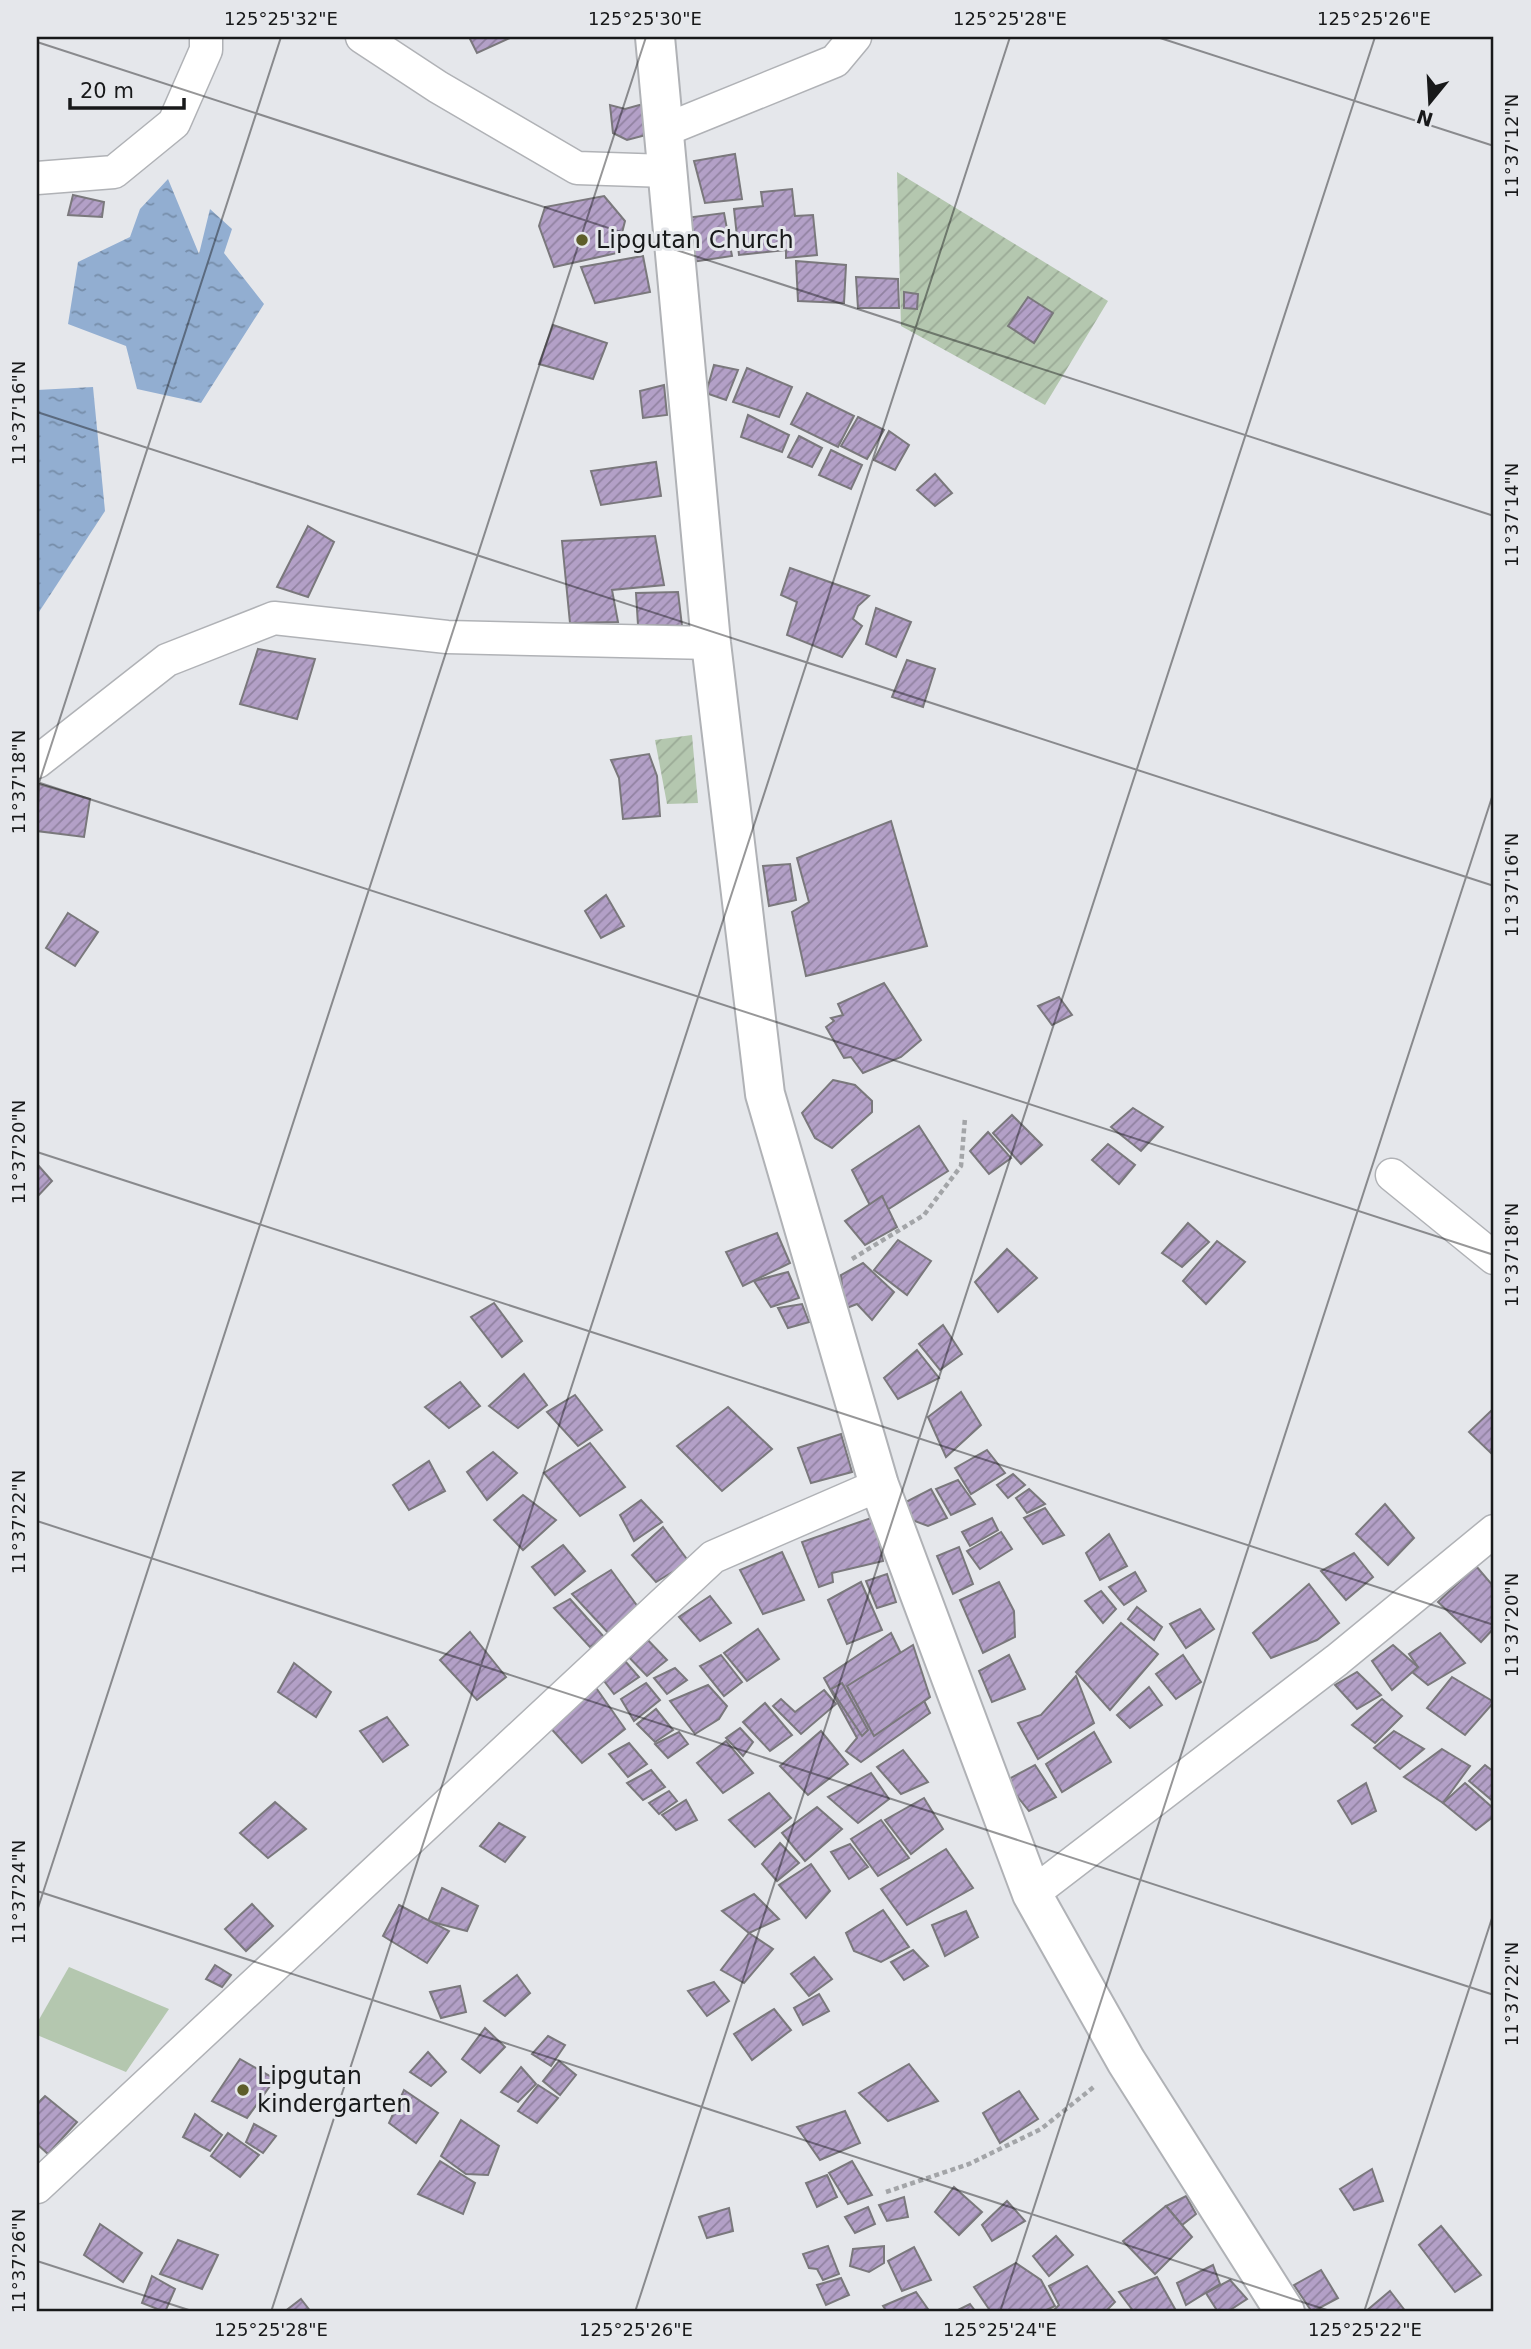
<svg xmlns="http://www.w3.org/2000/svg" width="1531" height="2349" font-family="'DejaVu Sans',sans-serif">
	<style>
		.grass { fill: #b4c7af }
		.garden { fill: url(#garden-furrows) }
		.water { fill: url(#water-ripples) }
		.building { fill: url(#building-hatch); stroke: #7a787c; stroke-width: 2 }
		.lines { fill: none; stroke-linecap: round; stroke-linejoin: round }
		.minor-casing { stroke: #b0b2b6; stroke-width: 35 }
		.tertiary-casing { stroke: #b0b2b6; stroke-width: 42 }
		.path { stroke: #a3a5a8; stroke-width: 4.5; stroke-dasharray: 5 3.5; stroke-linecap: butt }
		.minor { stroke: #fff; stroke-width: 32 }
		.tertiary { stroke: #fff; stroke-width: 38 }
		.ticks { fill: none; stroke: #18191a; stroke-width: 2; stroke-opacity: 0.45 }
		.poi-dot { fill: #5d5d2a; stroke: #e5e7eb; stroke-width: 2.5 }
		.labels { text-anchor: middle; stroke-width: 6; stroke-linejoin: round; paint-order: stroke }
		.poi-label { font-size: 24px; fill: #18191a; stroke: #e5e7eb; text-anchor: start }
		.neatline { fill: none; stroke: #18191a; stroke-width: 2.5 }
		.ticks-label { font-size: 18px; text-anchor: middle; fill: #18191a }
	</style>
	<defs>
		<pattern id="garden-furrows" width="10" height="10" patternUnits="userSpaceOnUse" patternTransform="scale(1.75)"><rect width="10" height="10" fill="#b4c7af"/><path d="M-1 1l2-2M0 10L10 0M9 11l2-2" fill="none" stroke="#9aaa96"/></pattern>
		<pattern id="water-ripples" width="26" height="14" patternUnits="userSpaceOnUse" patternTransform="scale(1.75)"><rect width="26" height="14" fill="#92aed1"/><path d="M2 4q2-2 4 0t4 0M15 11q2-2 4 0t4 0" fill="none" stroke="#768da9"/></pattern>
		<pattern id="building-hatch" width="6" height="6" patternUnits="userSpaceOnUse" patternTransform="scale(1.75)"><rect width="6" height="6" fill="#b3a0c7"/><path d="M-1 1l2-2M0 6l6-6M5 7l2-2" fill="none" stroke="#9182a1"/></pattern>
	</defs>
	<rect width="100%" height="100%" fill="#e5e7eb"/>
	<!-- grass -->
	<path class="grass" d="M69 1967 169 2009 126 2072 37 2035V2023Z"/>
	<!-- garden -->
	<g class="garden">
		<path d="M897 172 1108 301 1045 405 901 326Z"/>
		<path d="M692 735 698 803 667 804 655 740Z"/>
	</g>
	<!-- water -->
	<g class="water">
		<path d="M168 179 199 254 210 209 232 229 224 253 264 304 201 403 137 389 126 346 68 324 78 262 130 237 140 209Z"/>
		<path d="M93 387 105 511 37 615V390Z"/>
	</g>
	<!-- building -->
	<g class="building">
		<path d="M469 37H512L477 53Z"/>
		<path d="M643 104 646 135 627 140 613 133 610 105 625 109Z"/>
		<path d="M735 154 742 199 705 203 694 161Z"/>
		<path d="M792 189 795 216 813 215 817 255 786 258V250L739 255 734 209 763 206 761 192Z"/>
		<path d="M73 195 104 202 102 217 68 215Z"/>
		<path d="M604 196 625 221 617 253 554 267 539 226 545 207Z"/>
		<path d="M724 213 732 256 691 262 685 218Z"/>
		<path d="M643 256 650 292 595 303 581 267Z"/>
		<path d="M796 261 846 265 844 303 798 301Z"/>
		<path d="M856 277 898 279 899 308H858Z"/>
		<path d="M904 292 918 294 917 309 904 308Z"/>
		<path d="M1028 297 1053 313 1034 343 1008 326Z"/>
		<path d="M553 325 607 343 593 379 539 364Z"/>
		<path d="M714 365 738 370 726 400 706 393Z"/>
		<path d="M747 368 792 387 779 417 733 402Z"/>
		<path d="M664 385 667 415 643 418 640 391Z"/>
		<path d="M807 393 854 416 838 447 791 424Z"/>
		<path d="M748 415 789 435 782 452 741 437Z"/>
		<path d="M858 417 884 430 867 459 841 446Z"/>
		<path d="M889 431 909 445 895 470 874 460Z"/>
		<path d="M799 436 822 448 812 467 788 457Z"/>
		<path d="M831 450 862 465 851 489 819 475Z"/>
		<path d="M656 462 661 496 601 505 591 471Z"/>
		<path d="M935 474 952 493 935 506 917 490Z"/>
		<path d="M308 526 334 542 308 597 277 587Z"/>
		<path d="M655 536 664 585 612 590 618 622 570 623 562 541Z"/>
		<path d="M790 568 869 596 858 606 853 619 862 626 842 657 787 635 797 602 781 595Z"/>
		<path d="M678 592 682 626 638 625 636 593Z"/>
		<path d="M876 608 911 622 896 657 866 644Z"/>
		<path d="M258 649 315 659 297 719 240 704Z"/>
		<path d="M907 660 935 669 923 707 892 697Z"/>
		<path d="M649 754 657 776 660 816 623 819 619 778 611 760Z"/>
		<path d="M39 784 90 799 84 837 37 831Z"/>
		<path d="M891 821 927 946 806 976 792 912 809 902 797 858Z"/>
		<path d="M790 864 796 900 769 906 763 866Z"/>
		<path d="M606 895 624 926 601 938 585 911Z"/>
		<path d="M68 913 98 932 75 966 46 948Z"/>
		<path d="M884 983 921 1040 901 1057 863 1073 851 1057 844 1058 826 1027 834 1021 831 1018 843 1015 838 1004Z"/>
		<path d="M1059 997 1072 1015 1052 1025 1038 1006Z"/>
		<path d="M833 1080 855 1085 872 1101V1112L832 1148 815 1138 802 1113Z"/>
		<path d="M1133 1108 1163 1127 1141 1151 1111 1127Z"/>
		<path d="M1012 1115 1042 1145 1021 1164 993 1133Z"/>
		<path d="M919 1126 948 1171 876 1217 852 1170Z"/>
		<path d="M988 1132 1011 1158 989 1174 970 1151Z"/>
		<path d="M1108 1144 1135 1165 1119 1184 1092 1160Z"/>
		<path d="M37 1164 52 1181 37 1197Z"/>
		<path d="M882 1196 897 1227 865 1245 845 1221Z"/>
		<path d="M1188 1223 1209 1242 1182 1267 1162 1253Z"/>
		<path d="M777 1233 790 1263 743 1286 726 1252Z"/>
		<path d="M898 1240 931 1261 907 1295 874 1270Z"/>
		<path d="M1217 1241 1245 1262 1206 1304 1183 1281Z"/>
		<path d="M1007 1249 1037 1278 998 1312 975 1282Z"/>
		<path d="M863 1263 894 1292 872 1320 857 1304 844 1309 841 1275Z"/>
		<path d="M788 1272 799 1298 771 1307 754 1281Z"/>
		<path d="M494 1303 522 1341 502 1357 471 1317Z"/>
		<path d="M802 1304 809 1322 788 1328 778 1308Z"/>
		<path d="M943 1325 962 1354 940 1370 919 1344Z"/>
		<path d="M917 1350 939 1378 898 1399 884 1378Z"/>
		<path d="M524 1374 547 1405 518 1428 489 1406Z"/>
		<path d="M460 1382 480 1406 449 1428 425 1407Z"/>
		<path d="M961 1392 981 1425 946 1457 928 1417Z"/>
		<path d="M575 1395 602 1430 578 1446 547 1412Z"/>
		<path d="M728 1407 772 1449 722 1491 677 1446Z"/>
		<path d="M1494 1408V1456L1469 1432Z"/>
		<path d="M841 1434 852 1472 811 1483 798 1448Z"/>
		<path d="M590 1443 625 1487 580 1516 544 1473Z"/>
		<path d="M987 1450 1005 1473 971 1494 955 1468Z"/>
		<path d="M493 1452 517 1473 487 1500 467 1472Z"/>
		<path d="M429 1461 445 1491 409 1510 393 1485Z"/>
		<path d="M1013 1474 1025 1485 1008 1498 997 1485Z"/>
		<path d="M958 1480 975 1504 951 1515 936 1489Z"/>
		<path d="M931 1489 947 1518 928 1526 912 1520 904 1503Z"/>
		<path d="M1029 1489 1045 1504 1027 1513 1016 1498Z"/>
		<path d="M523 1495 556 1520 523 1550 494 1520Z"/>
		<path d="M641 1500 662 1522 634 1541 620 1515Z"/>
		<path d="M1385 1504 1414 1538 1388 1565 1356 1534Z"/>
		<path d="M1045 1508 1064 1535 1043 1544 1024 1518Z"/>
		<path d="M874 1517 883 1561 832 1573 833 1582 819 1587 802 1542Z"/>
		<path d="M992 1518 998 1530 970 1546 962 1532Z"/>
		<path d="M663 1527 689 1562 656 1582 632 1555Z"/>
		<path d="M1001 1532 1012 1549 980 1569 967 1551Z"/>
		<path d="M1109 1534 1127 1566 1100 1580 1086 1553Z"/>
		<path d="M563 1545 585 1571 555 1595 532 1567Z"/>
		<path d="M959 1547 973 1584 953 1594 937 1556Z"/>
		<path d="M782 1552 804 1600 763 1614 740 1570Z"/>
		<path d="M1354 1553 1373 1577 1346 1600 1321 1571Z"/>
		<path d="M1476 1566 1494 1587V1628L1481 1642 1438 1602Z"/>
		<path d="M611 1570 641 1611 612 1637 572 1594Z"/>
		<path d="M1135 1572 1146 1591 1124 1605 1109 1587Z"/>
		<path d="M887 1574 896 1602 877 1608 866 1581Z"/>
		<path d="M861 1582 882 1630 847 1644 828 1600Z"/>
		<path d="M999 1582 1014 1611 1015 1637 983 1653 960 1600Z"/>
		<path d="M1309 1584 1339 1623 1317 1640 1271 1658 1253 1633Z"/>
		<path d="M1101 1591 1116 1609 1103 1623 1085 1601Z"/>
		<path d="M710 1596 731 1623 700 1641 679 1617Z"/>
		<path d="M570 1599 605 1638 590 1647 554 1608Z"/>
		<path d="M1137 1607 1162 1627 1154 1640 1128 1619Z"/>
		<path d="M1200 1609 1214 1629 1186 1648 1170 1624Z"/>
		<path d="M1121 1623 1158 1654 1110 1710 1076 1672Z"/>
		<path d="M758 1629 779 1659 747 1681 724 1653Z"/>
		<path d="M470 1632 506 1677 477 1700 440 1660Z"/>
		<path d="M641 1633 667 1660 647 1676 621 1649Z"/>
		<path d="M891 1633 930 1713 861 1762 846 1751 857 1738 824 1678Z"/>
		<path d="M1440 1633 1465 1663 1428 1685 1412 1672 1418 1667 1409 1654Z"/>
		<path d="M913 1645 930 1697 874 1736 847 1686Z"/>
		<path d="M1393 1645 1418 1667 1392 1690 1372 1661Z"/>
		<path d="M721 1655 742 1682 724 1696 700 1666Z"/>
		<path d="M1009 1655 1025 1689 992 1702 979 1671Z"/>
		<path d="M1183 1655 1201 1682 1176 1699 1156 1674Z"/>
		<path d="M625 1661 639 1677 614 1694 601 1677Z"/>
		<path d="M294 1663 331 1692 316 1717 278 1692Z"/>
		<path d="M675 1668 687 1680 667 1694 654 1678Z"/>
		<path d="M1357 1672 1381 1695 1357 1709 1335 1685Z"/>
		<path d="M1076 1676 1094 1723 1038 1759 1018 1723 1041 1715Z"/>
		<path d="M1452 1677 1494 1702 1465 1735 1427 1708Z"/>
		<path d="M592 1682 625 1729 582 1763 547 1724Z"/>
		<path d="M646 1683 660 1700 634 1721 621 1699Z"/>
		<path d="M842 1683 868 1730 862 1736 831 1689Z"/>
		<path d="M708 1685 727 1706 719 1719 695 1734 670 1701Z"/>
		<path d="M1149 1687 1162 1705 1130 1728 1117 1715Z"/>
		<path d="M824 1690 836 1704 801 1734 773 1706 781 1699 795 1712Z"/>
		<path d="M1382 1699 1402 1716 1375 1743 1352 1725Z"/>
		<path d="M765 1703 792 1735 770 1751 743 1722Z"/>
		<path d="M656 1709 673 1730 655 1742 637 1724Z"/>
		<path d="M387 1717 408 1745 383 1762 360 1731Z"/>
		<path d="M740 1728 753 1742 743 1756 726 1738Z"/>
		<path d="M821 1731 848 1764 808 1795 780 1766Z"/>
		<path d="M1394 1731 1424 1749 1400 1769 1374 1748Z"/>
		<path d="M679 1732 688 1744 668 1758 655 1744Z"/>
		<path d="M1094 1732 1111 1762 1062 1792 1046 1764Z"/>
		<path d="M726 1741 753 1773 723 1793 697 1763Z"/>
		<path d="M629 1743 647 1764 628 1777 609 1754Z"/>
		<path d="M1442 1749 1470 1766 1443 1803 1404 1777Z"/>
		<path d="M903 1750 928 1782 901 1794 877 1767Z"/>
		<path d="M1035 1765 1056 1797 1029 1811 1005 1781Z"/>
		<path d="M1485 1765 1494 1772V1802L1469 1781Z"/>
		<path d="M651 1770 665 1787 643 1800 627 1783Z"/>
		<path d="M871 1773 889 1799 858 1823 828 1797Z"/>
		<path d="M1366 1783 1376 1811 1352 1824 1338 1801Z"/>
		<path d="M1465 1783 1494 1809V1816L1476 1830 1443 1803Z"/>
		<path d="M669 1791 677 1801 659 1814 649 1803Z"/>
		<path d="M769 1793 791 1818 755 1847 729 1820Z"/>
		<path d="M924 1798 943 1829 911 1854 885 1820Z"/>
		<path d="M686 1800 697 1820 676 1830 662 1815Z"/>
		<path d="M275 1802 306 1829 268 1858 240 1833Z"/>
		<path d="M817 1807 842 1829 805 1861 782 1833Z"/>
		<path d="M881 1820 909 1858 878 1876 851 1839Z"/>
		<path d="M499 1823 525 1837 505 1862 480 1846Z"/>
		<path d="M780 1843 799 1863 777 1881 762 1864Z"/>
		<path d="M850 1844 868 1867 849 1879 831 1852Z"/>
		<path d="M946 1849 973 1888 907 1925 881 1889Z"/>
		<path d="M811 1864 830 1891 806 1918 779 1885Z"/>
		<path d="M442 1888 478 1906 467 1931 428 1921Z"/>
		<path d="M754 1894 779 1919 749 1933 722 1911Z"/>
		<path d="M252 1904 273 1926 246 1951 225 1929Z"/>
		<path d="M399 1905 449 1931 427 1963 383 1936Z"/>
		<path d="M883 1910 909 1947 881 1962 854 1951 846 1933Z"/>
		<path d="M966 1911 978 1937 945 1956 932 1925Z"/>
		<path d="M749 1933 773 1949 744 1983 721 1970Z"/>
		<path d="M913 1950 928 1966 904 1980 891 1962Z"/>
		<path d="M814 1957 832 1979 809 1996 791 1974Z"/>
		<path d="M215 1965 231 1975 222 1987 206 1979Z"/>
		<path d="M517 1975 530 1993 505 2016 484 2001Z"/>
		<path d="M714 1982 729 2001 707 2016 688 1991Z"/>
		<path d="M460 1986 466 2012 441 2018 430 1992Z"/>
		<path d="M819 1994 829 2011 803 2025 794 2008Z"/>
		<path d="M774 2009 791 2030 752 2060 734 2034Z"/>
		<path d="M485 2028 505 2047 480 2073 462 2059Z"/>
		<path d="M548 2036 565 2045 551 2066 532 2054Z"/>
		<path d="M428 2052 446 2072 431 2086 410 2072Z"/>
		<path d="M240 2059 275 2079 247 2118 212 2101Z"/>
		<path d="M559 2061 576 2075 560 2095 543 2081Z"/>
		<path d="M909 2064 938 2101 888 2121 859 2093Z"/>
		<path d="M521 2067 536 2084 518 2102 501 2092Z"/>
		<path d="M538 2085 558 2098 537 2123 518 2111Z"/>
		<path d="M404 2090 438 2113 416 2143 389 2123Z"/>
		<path d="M1019 2091 1038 2119 1000 2143 983 2113Z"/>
		<path d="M45 2096 77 2122 48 2154 37 2144V2104Z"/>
		<path d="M845 2111 860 2143 820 2160 797 2127Z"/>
		<path d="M195 2114 222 2135 210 2151 183 2137Z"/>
		<path d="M461 2120 499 2146 488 2175 466 2174 441 2156Z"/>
		<path d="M254 2124 276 2136 263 2153 246 2142Z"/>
		<path d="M228 2133 259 2155 240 2177 211 2156Z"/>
		<path d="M440 2161 475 2183 463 2214 418 2194Z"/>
		<path d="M852 2161 872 2195 848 2204 829 2173Z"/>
		<path d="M1372 2169 1383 2201 1354 2210 1340 2189Z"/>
		<path d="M827 2175 837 2197 817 2207 806 2183Z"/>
		<path d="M954 2187 982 2212 959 2235 935 2212Z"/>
		<path d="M1186 2196 1196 2214 1182 2225 1166 2206Z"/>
		<path d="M904 2197 908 2217 887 2221 879 2205Z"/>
		<path d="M1007 2201 1025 2221 992 2241 982 2225Z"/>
		<path d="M1166 2206 1192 2237 1155 2274 1123 2241Z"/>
		<path d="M868 2207 875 2224 855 2233 845 2217Z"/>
		<path d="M729 2208 733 2231 707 2238 699 2217Z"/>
		<path d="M100 2224 142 2253 123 2282 84 2255Z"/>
		<path d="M1441 2226 1481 2275 1455 2292 1419 2245Z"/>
		<path d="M1056 2236 1073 2255 1049 2276 1033 2256Z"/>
		<path d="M178 2240 218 2255 202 2289 160 2274Z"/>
		<path d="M828 2246 839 2274 823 2280 817 2269 809 2268 803 2254Z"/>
		<path d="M884 2246V2263L869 2272 850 2266 853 2249Z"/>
		<path d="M914 2247 931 2280 902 2291 888 2261Z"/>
		<path d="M1016 2263 1041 2280 1055 2306 1042 2312H991L974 2287Z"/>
		<path d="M1213 2265 1220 2284 1186 2305 1177 2283Z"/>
		<path d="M1087 2266 1115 2302 1105 2312H1052L1059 2305 1049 2286Z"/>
		<path d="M1321 2270 1338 2298 1312 2312 1294 2285Z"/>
		<path d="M152 2276 175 2289 165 2312 142 2303Z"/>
		<path d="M1157 2277 1175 2309 1170 2312H1134L1119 2292Z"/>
		<path d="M841 2278 849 2295 826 2305 817 2285Z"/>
		<path d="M1230 2280 1247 2299 1227 2312H1218L1206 2293Z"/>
		<path d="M1390 2291 1406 2312H1365Z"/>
		<path d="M916 2292 930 2312H887L883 2306Z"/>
		<path d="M301 2299 311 2312H284Z"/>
		<path d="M970 2304 976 2312H954Z"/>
	</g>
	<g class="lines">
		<defs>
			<g id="minor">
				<path d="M362 37 438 87 577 168 667 171"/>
				<path d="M665 130 835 61 855 37"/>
				<path d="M37 178 114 172 174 123 206 50V37"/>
				<path d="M37 762 167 660 274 618 447 637 711 643"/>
				<path d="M1392 1175 1494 1258"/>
				<path d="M1032 1894 1337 1660 1494 1531"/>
				<path d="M37 2187 713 1557 879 1485"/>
			</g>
			<path id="tertiary" d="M655 37 711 643 765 1094 879 1485 1032 1894 1126 2061 1285 2312"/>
		</defs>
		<!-- minor casing -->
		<use href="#minor" class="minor-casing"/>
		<!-- tertiary casing -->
		<use href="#tertiary" class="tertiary-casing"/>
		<!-- path -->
		<g class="path">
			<path d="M852 1259 924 1215 961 1166 965 1118"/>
			<path d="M886 2192 969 2164 1041 2129 1095 2086"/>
		</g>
		<!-- minor -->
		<use href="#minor" class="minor"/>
		<!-- tertiary -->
		<use href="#tertiary" class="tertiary"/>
	</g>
	<!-- ticks -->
	<path class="ticks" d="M1157 37 1494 146M37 42 1494 516M37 412 1494 886M37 782 1494 1255M37 789 281 37M37 1152 1494 1625M37 1521 1494 1995M37 1891 1333 2312M37 1911 646 37M37 2261 195 2312M271 2312 1010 37M635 2312 1375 37M1000 2312 1494 791M1364 2312 1494 1912"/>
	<!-- markers -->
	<g class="poi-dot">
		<circle cx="582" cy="240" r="7"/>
		<circle cx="243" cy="2090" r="7"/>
	</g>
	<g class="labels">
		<!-- poi labels -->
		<g class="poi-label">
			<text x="596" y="248">Lipgutan Church</text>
			<text x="257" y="2084">Lipgutan<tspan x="257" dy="28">kindergarten</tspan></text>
		</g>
	</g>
	<!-- border -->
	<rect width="1531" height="2349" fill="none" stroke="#e5e7eb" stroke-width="77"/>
	<!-- north arrow -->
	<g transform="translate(1430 102) rotate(198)" stroke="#e5e7eb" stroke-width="5" paint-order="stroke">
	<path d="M0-5L12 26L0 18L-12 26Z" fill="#18191a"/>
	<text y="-10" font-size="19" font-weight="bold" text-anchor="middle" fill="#18191a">N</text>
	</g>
	<!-- scale -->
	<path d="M70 98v10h114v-10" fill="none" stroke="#18191a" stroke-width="3.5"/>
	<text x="80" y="98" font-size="21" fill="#18191a" stroke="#e5e7eb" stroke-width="5" paint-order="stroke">20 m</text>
	<rect x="38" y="38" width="1454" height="2272" class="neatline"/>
	<g class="ticks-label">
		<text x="281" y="25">125°25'32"E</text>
		<text x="645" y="25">125°25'30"E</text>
		<text x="1010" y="25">125°25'28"E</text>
		<text x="1374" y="25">125°25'26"E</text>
		<text transform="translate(1512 146) rotate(-90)" y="6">11°37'12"N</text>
		<text transform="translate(19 413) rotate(-90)" y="6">11°37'16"N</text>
		<text transform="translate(1512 515) rotate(-90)" y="6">11°37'14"N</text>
		<text transform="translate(19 782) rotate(-90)" y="6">11°37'18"N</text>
		<text transform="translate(1512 885) rotate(-90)" y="6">11°37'16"N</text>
		<text transform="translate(19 1152) rotate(-90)" y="6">11°37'20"N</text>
		<text transform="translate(1512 1255) rotate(-90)" y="6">11°37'18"N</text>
		<text transform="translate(19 1522) rotate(-90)" y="6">11°37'22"N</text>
		<text transform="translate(1512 1625) rotate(-90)" y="6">11°37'20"N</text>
		<text transform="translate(19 1892) rotate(-90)" y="6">11°37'24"N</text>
		<text transform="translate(1512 1994) rotate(-90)" y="6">11°37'22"N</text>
		<text transform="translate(19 2261) rotate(-90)" y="6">11°37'26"N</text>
		<text x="271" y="2336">125°25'28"E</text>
		<text x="636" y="2336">125°25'26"E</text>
		<text x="1000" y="2336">125°25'24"E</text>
		<text x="1365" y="2336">125°25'22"E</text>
	</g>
</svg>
